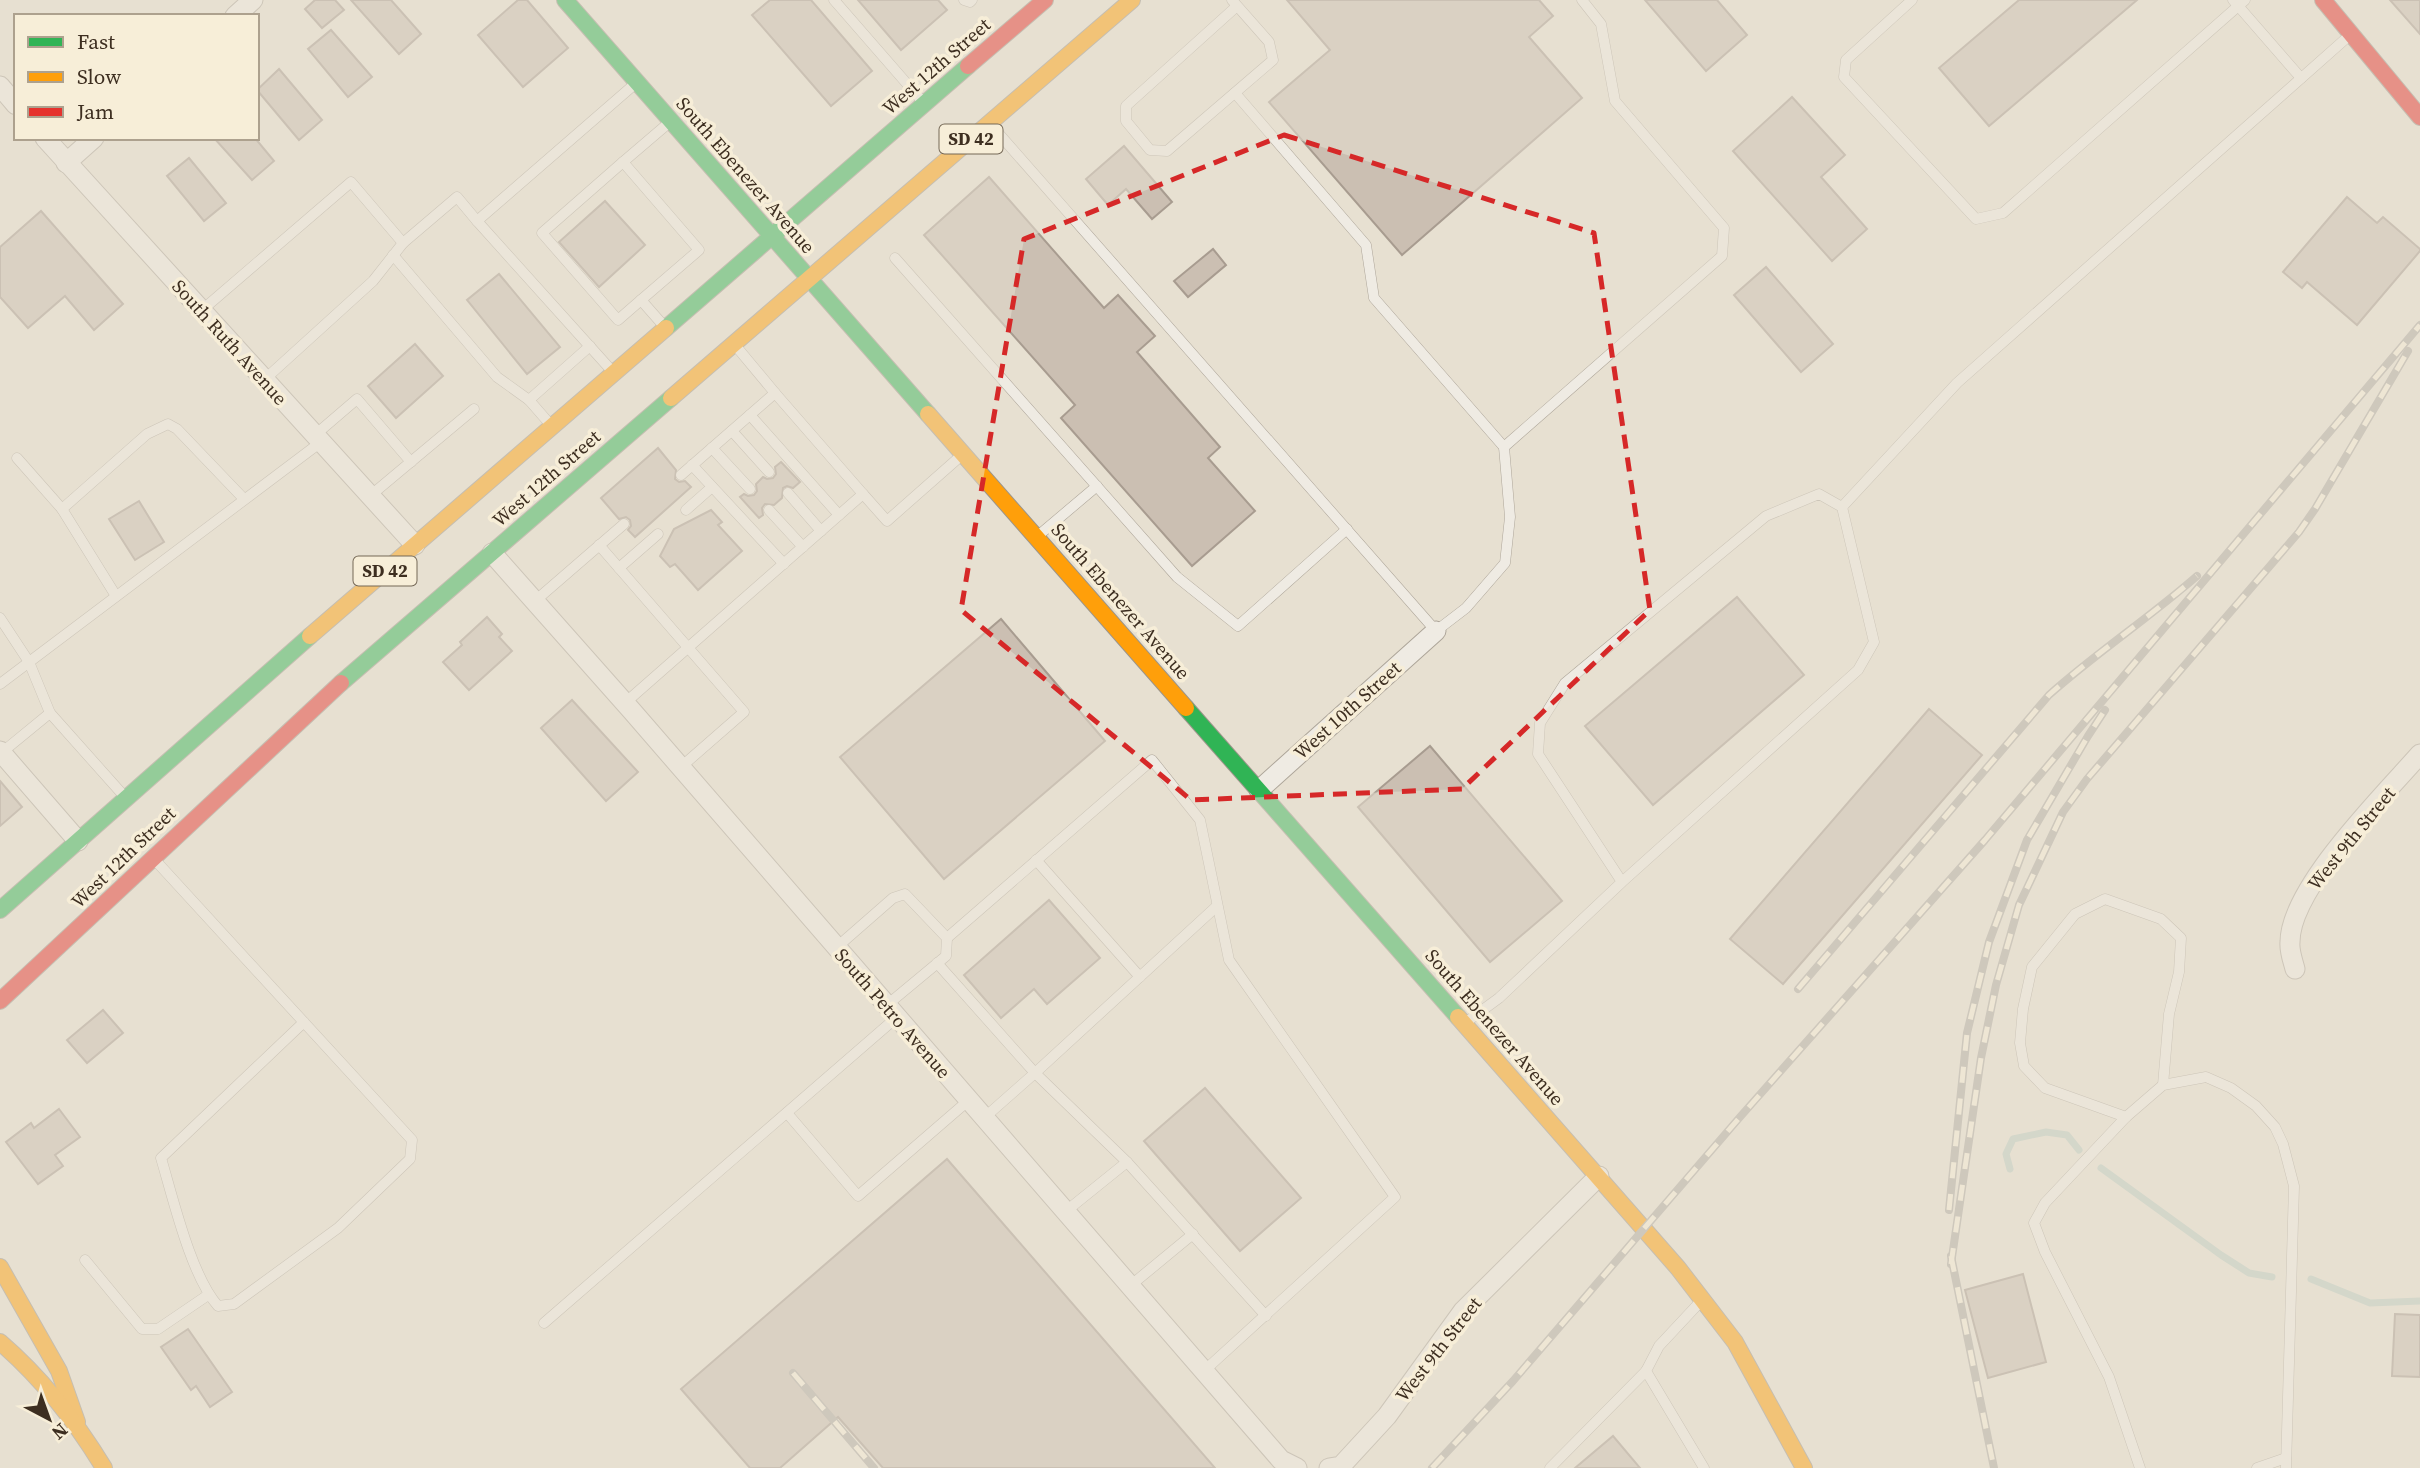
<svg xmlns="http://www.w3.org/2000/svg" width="2420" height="1468" font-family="'Source Serif 4',serif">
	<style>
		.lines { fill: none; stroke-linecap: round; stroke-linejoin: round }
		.stream { stroke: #bcccc2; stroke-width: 7 }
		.building { fill: #cbbfb2; stroke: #a89c90; stroke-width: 2 }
		.lane-casing { stroke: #ada599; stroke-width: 11 }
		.street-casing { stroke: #ada599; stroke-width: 21 }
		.fast-casing { stroke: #9c958a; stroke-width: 18 }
		.slow-casing { stroke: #9c958a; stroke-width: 18 }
		.jam-casing { stroke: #9c958a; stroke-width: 18 }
		.lane { stroke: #efebe3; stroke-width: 10 }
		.street { stroke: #efebe3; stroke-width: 19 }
		.fast { stroke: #30b455; stroke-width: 16 }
		.slow { stroke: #ff9f0a; stroke-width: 16 }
		.jam { stroke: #e5322d; stroke-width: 16 }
		.rail-casing { stroke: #afaaa2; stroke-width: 8 }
		.rail { stroke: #f7eed8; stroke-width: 5; stroke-dasharray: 16; stroke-linecap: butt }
		.marked { fill: none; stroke: #d62828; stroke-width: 5; stroke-dasharray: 14 9; stroke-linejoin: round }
		.labels { text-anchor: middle; stroke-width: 7; stroke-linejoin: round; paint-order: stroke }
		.shield { fill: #f7eed8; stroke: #756857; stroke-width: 2 }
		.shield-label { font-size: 18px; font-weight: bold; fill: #3d2e20 }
		.street-label { font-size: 19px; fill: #3d2e20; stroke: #f7eed8 }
	</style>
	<rect width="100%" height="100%" fill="#e7e0d1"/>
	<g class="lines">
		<!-- stream -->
		<g class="stream">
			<path d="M2101 1168 2221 1255 2249 1273 2272 1277"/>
			<path d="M2010 1169 2006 1154 2013 1139 2046 1132 2067 1135 2079 1150"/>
			<path d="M2311 1279 2370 1303 2420 1301"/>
		</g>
	</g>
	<!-- building -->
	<g class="building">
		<path d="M315 0H335L344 10 322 28 305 9Z"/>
		<path d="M351 0H391L421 34 399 54Z"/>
		<path d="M518 0H527L568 48 523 87 478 35Z"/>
		<path d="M770 0H811L872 71 831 106 752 15Z"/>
		<path d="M858 0H938L947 10 901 50Z"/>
		<path d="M1287 0H1539L1553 16 1529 37 1582 98 1402 255 1269 102 1330 50Z"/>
		<path d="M1645 0H1717L1747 35 1706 71Z"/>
		<path d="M2019 0H2137L1989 126 1939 68Z"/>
		<path d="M2390 0H2420V34Z"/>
		<path d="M331 30 372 77 348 97 308 49Z"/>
		<path d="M279 69 322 120 299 140 257 90Z"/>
		<path d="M1792 97 1845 155 1821 177 1867 229 1832 261 1733 151Z"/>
		<path d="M214 138H255L274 161 252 180Z"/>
		<path d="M1124 146 1172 202 1152 219 1126 189 1108 205 1086 179Z"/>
		<path d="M189 158 226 203 204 221 167 176Z"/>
		<path d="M989 177 1104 308 1118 295 1155 336 1137 352 1220 447 1208 458 1255 511 1192 566 1061 418 1075 405 924 235Z"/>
		<path d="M2347 197 2377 223 2383 217 2420 249V251L2357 325 2307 282 2302 288 2283 272Z"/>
		<path d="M605 201 645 245 599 287 559 242Z"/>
		<path d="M41 211 123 304 94 330 65 296 28 328 0 297V247Z"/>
		<path d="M1213 249 1226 265 1188 297 1174 281Z"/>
		<path d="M1766 267 1833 344 1801 372 1734 295Z"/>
		<path d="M499 274 560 347 527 374 467 300Z"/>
		<path d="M415 344 443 376 396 418 368 386Z"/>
		<path d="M658 448 676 470 675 479 679 482 685 481 691 487 635 537 628 530 631 526 630 520 626 517 619 519 601 498Z"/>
		<path d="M781 462 800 482 793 488 787 486 783 488 782 498 774 505 765 504 762 508 763 515 759 518 740 497 744 494 748 496 754 495 757 491 756 484 763 477 767 479 773 478 776 474 775 467Z"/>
		<path d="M139 501 164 542 135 560 109 519Z"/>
		<path d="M711 510 722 522 718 525 742 551 698 590 675 564 670 567 660 556 674 529Z"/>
		<path d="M1737 597 1804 675 1653 805 1585 726Z"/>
		<path d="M487 617 502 634 499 637 512 651 469 690 443 662 462 645 460 642Z"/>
		<path d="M1001 619 1105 741 944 879 840 757Z"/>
		<path d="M572 700 638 772 606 801 541 728Z"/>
		<path d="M1929 709 1982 755 1783 984 1730 939Z"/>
		<path d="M1430 746 1562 901 1490 962 1358 807Z"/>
		<path d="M0 781 22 807 0 826Z"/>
		<path d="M1049 900 1100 958 1047 1004 1034 989 1001 1018 964 975Z"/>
		<path d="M103 1010 123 1033 87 1063 67 1040Z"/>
		<path d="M1205 1088 1301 1198 1240 1251 1144 1141Z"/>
		<path d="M59 1109 80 1137 55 1155 63 1166 38 1184 6 1142 31 1123 34 1128Z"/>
		<path d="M947 1159 1215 1468H883L838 1417 780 1468H750L681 1389Z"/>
		<path d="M2023 1274 2046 1362 1988 1378 1965 1290Z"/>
		<path d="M2395 1314 2420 1315V1377L2392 1376Z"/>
		<path d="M188 1329 232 1392 210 1407 196 1386 191 1390 161 1347Z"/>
		<path d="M1613 1436 1640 1468H1575Z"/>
	</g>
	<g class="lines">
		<defs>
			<g id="lane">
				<path d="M834 0 922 101"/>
				<path d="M964 0 970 2 972 0"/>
				<path d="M1232 0 1269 42 1273 60 1167 151 1150 150 1126 121V106L1237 6"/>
				<path d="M1912 0 1846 60 1844 77 1976 219 2003 213 2245 0"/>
				<path d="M2233 0 2301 78"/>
				<path d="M1235 93 1366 245 1374 298 1504 447"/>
				<path d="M992 126 1436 631 1466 608 1505 563 1510 517 1504 447 1722 256 1724 228 1615 101 1601 24 1582 0"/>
				<path d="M623 162 542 233 618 320 641 300"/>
				<path d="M393 255 497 377 529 400 590 346"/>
				<path d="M895 258 1177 577 1238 626 1347 529"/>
				<path d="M201 311 351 182 403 243"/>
				<path d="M663 325 641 300 699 250 623 162 671 121"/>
				<path d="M612 371 477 221 636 83"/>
				<path d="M264 380 373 281 403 243 457 197 477 221"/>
				<path d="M529 400 549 423"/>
				<path d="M750 415 839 515"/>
				<path d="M732 431 769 472"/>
				<path d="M315 435 357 399 411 462"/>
				<path d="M712 448 750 489"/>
				<path d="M17 458 62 509 116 596"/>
				<path d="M692 465 784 564"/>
				<path d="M681 475 775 393 735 345"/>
				<path d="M788 493 821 531"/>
				<path d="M863 494 887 521 963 454"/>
				<path d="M370 496 474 409"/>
				<path d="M1842 507 1957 383 2351 34"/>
				<path d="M62 509 147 434 168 424 177 429 244 499"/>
				<path d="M686 510 712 487"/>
				<path d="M769 510 803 547"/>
				<path d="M1039 535 1097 486"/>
				<path d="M599 545 744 712 681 767"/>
				<path d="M619 568 658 534"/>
				<path d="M535 601 624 524"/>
				<path d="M0 618 29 662 50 713 124 796"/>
				<path d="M0 684 321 442"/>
				<path d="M625 703 863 494 775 393"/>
				<path d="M0 754 50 713"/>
				<path d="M155 860 412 1140 410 1159 338 1228 234 1304 218 1306C191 1276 173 1198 161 1158L304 1022"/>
				<path d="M1036 860 1140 977"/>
				<path d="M947 938 1152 760 1200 820 1229 960 1395 1197 1204 1371"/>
				<path d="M837 947 893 898 905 894 947 938 946 956 887 1005"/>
				<path d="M937 963 1035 1073 984 1118"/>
				<path d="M1465 1023 1499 998 1622 882 1858 670 1874 642 1842 507 1819 494 1766 516 1565 683 1540 723 1538 754 1622 882"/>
				<path d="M787 1113 858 1196 969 1100"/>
				<path d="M2126 1117 2045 1088 2024 1066 2020 1043 2023 1009 2032 967 2075 914 2105 899 2161 919 2181 938 2179 972 2169 1014 2163 1085"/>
				<path d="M1127 1162 1266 1316"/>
				<path d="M1065 1212 1127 1162 1035 1073 1217 906"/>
				<path d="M85 1260 142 1329H158L208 1295"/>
				<path d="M1130 1286 1193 1234"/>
				<path d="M1701 1301 1659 1346 1646 1371 1704 1468"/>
				<path d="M544 1323 897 1017"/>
				<path d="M1550 1468 1646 1371"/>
				<path d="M2140 1468 2109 1377 2045 1252 2034 1223 2045 1203 2126 1117 2163 1085 2206 1077 2231 1088 2256 1106 2275 1127 2283 1144 2294 1186 2286 1468"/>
				<path d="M2257 1468 2286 1458"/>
			</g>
			<g id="street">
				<path d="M235 16 253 0"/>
				<path d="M0 86 16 105"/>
				<path d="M45 138 415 545"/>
				<path d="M66 163 94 138"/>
				<path d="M492 553 632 711 1281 1460 1297 1468"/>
				<path d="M0 751 78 841"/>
				<path d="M1259 790 1436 631"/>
				<path d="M2295 969C2293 961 2289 951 2290 942 2290 888 2384 795 2420 754"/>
				<path d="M1329 1468 1341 1466 1387 1416 1463 1311 1599 1176"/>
			</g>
			<g id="fast">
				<path d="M565 0 928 414"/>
				<path d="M666 328 968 66"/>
				<path d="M341 683 671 398"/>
				<path d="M1186 708 1458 1017"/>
				<path d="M0 910 310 636"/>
			</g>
			<g id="slow">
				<path d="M671 398 1132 0"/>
				<path d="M928 414 1186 708"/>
				<path d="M310 636 666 328"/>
				<path d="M1458 1017 1678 1268 1735 1342 1804 1468"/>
				<path d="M0 1267 59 1371 77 1422"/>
				<path d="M0 1342C43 1379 75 1420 104 1468"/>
			</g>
			<g id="jam">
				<path d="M2323 0 2420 117"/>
				<path d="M968 66 1045 0"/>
				<path d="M0 1001 341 683"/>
			</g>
		</defs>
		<!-- lane casing -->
		<use href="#lane" class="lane-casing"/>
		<!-- street casing -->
		<use href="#street" class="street-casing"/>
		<!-- fast casing -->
		<use href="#fast" class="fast-casing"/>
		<!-- slow casing -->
		<use href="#slow" class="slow-casing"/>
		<!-- jam casing -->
		<use href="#jam" class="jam-casing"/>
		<!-- lane -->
		<use href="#lane" class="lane"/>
		<!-- street -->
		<use href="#street" class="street"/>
		<!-- fast -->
		<use href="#fast" class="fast"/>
		<!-- slow -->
		<use href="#slow" class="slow"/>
		<!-- jam -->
		<use href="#jam" class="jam"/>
		<defs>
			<g id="rail">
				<path d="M1798 989 2049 695C2096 653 2149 618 2197 576"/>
				<path d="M1949 1210 1967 1033 1989 942 2027 840 2088 736 2105 710"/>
				<path d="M1951 1256 1994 1468"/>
				<path d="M1951 1264 1981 1058 1996 985 2019 905 2063 812 2087 779 2299 532 2315 509 2408 351"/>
				<path d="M793 1373 874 1468"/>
				<path d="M1432 1468 1513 1381 1740 1117 1985 840 2420 325"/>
			</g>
		</defs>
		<!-- rail casing -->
		<use href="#rail" class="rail-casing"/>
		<!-- rail -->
		<use href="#rail" class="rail"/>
	</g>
	<!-- marked area -->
	<path d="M0 0H2420V1468H0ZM1284 135 1594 233 1650 610 1462 789 1191 800 961 610 1024 239Z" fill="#e7e0d1" fill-opacity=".55" fill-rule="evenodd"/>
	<path class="marked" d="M1284 135 1594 233 1650 610 1462 789 1191 800 961 610 1024 239Z"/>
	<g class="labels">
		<!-- shield labels -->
		<g class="shield">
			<rect x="939.5" y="124.5" width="63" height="29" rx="5"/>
			<rect x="353.5" y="556.5" width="63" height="29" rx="5"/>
		</g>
		<g class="shield-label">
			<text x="971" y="145">SD 42</text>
			<text x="385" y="577">SD 42</text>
		</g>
		<!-- street labels -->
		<g class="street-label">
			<text transform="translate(936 66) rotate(-41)" y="7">West 12th Street</text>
			<text transform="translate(746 175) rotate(49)" y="7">South Ebenezer Avenue</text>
			<text transform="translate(230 342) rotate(48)" y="7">South Ruth Avenue</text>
			<text transform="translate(546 478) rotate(-41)" y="7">West 12th Street</text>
			<text transform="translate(1121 601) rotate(49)" y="7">South Ebenezer Avenue</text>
			<text transform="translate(1347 710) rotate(-42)" y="7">West 10th Street</text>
			<text transform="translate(2351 838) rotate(-51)" y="7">West 9th Street</text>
			<text transform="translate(123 857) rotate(-44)" y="7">West 12th Street</text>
			<text transform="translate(893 1013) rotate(49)" y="7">South Petro Avenue</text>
			<text transform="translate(1495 1027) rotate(49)" y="7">South Ebenezer Avenue</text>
			<text transform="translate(1438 1349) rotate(-52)" y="7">West 9th Street</text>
		</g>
	</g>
	<!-- legend -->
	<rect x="14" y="14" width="245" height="126" fill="#f7eed8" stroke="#ada18e" stroke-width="2"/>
	<rect x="28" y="37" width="35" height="10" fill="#30b455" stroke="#ada18e" stroke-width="2"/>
	<text x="77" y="49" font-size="21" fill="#3d2e20">Fast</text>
	<rect x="28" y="72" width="35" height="10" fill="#ff9f0a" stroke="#ada18e" stroke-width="2"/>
	<text x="77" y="84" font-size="21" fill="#3d2e20">Slow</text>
	<rect x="28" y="107" width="35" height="10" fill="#e5322d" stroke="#ada18e" stroke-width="2"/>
	<text x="77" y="119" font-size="21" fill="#3d2e20">Jam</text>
	<!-- north arrow -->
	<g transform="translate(49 1419) rotate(139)" stroke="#f7eed8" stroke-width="5" paint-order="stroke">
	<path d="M0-5L12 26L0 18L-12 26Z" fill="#3d2e20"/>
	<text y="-10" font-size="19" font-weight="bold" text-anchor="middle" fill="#3d2e20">N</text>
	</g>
</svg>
